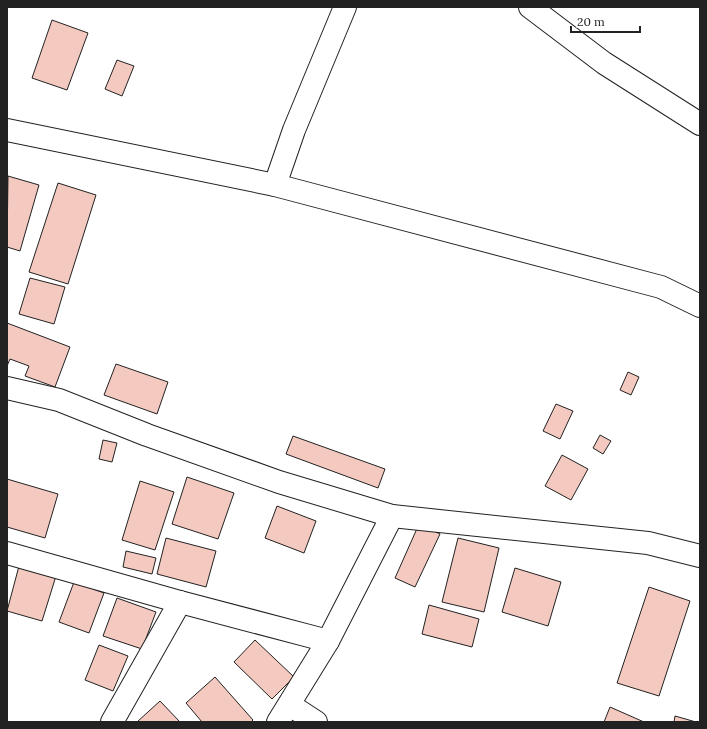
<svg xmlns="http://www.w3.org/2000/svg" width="707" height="729" font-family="Lora,serif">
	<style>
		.building { fill: #f3c9c0; stroke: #222 }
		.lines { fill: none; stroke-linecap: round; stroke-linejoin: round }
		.minor-casing { stroke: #222; stroke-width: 24 }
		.minor { stroke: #fff; stroke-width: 22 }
	</style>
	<rect width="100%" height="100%" fill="#fff"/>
	<!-- building -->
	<g class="building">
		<path d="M52 20 88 33 67 90 32 78Z"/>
		<path d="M117 60 134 66 122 96 105 89Z"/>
		<path d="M8 176 39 185 20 251 7 247Z"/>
		<path d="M58 183 96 195 68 284 29 272Z"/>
		<path d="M30 278 65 287 54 324 19 314Z"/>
		<path d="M7 323 70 347 55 387 25 376 29 366 10 359 7 366Z"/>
		<path d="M116 364 168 382 157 414 104 395Z"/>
		<path d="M628 372 639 377 631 395 620 390Z"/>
		<path d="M556 404 573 411 560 439 543 431Z"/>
		<path d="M600 435 611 441 603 454 593 448Z"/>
		<path d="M293 436 385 469 378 488 286 454Z"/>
		<path d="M103 440 117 443 112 462 99 459Z"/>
		<path d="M562 455 588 469 571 500 545 486Z"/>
		<path d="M187 477 234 493 218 539 172 524Z"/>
		<path d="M7 479 58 494 45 538 7 527Z"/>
		<path d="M140 481 174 492 155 550 122 540Z"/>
		<path d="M277 506 316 521 304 553 265 538Z"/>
		<path d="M419 524 440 534 415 587 395 578Z"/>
		<path d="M166 538 216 551 206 587 157 574Z"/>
		<path d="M458 538 499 548 484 612 442 602Z"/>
		<path d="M126 551 156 558 152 574 123 567Z"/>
		<path d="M19 566 56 576 42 621 7 611Z"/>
		<path d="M515 568 561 582 548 626 502 612Z"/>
		<path d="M74 582 104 593 89 633 59 622Z"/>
		<path d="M649 587 690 601 659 696 617 683Z"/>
		<path d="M117 598 156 612 142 649 103 636Z"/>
		<path d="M429 605 479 619 472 647 422 634Z"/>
		<path d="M255 640 294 677 272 699 234 662Z"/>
		<path d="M99 645 128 656 113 691 85 680Z"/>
		<path d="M215 677 253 720 251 722H202L186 703Z"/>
		<path d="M160 701 180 722H137Z"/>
		<path d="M610 707 644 722H604Z"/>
		<path d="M675 716 696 722H674Z"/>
	</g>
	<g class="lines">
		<defs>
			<g id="minor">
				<path d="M530 7 604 63 700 124"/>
				<path d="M7 130 275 185 661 287 700 306"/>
				<path d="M275 185 294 130 345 7"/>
				<path d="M7 388 59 400 147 435 279 482 392 516 648 543 700 556"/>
				<path d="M7 553 180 602 328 641"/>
				<path d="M290 705 316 722"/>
				<path d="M112 722 180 602"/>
				<path d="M278 722 328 641 392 516"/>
			</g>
		</defs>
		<!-- minor casing -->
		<use href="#minor" class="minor-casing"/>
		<!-- minor -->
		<use href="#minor" class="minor"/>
	</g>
	<!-- border -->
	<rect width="707" height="729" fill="none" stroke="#222222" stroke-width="16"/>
	<!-- scale -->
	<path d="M571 26v6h69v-6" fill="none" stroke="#222222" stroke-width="2"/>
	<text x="577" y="26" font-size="12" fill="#222222" stroke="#ffffff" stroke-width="3" paint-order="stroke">20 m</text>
</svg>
